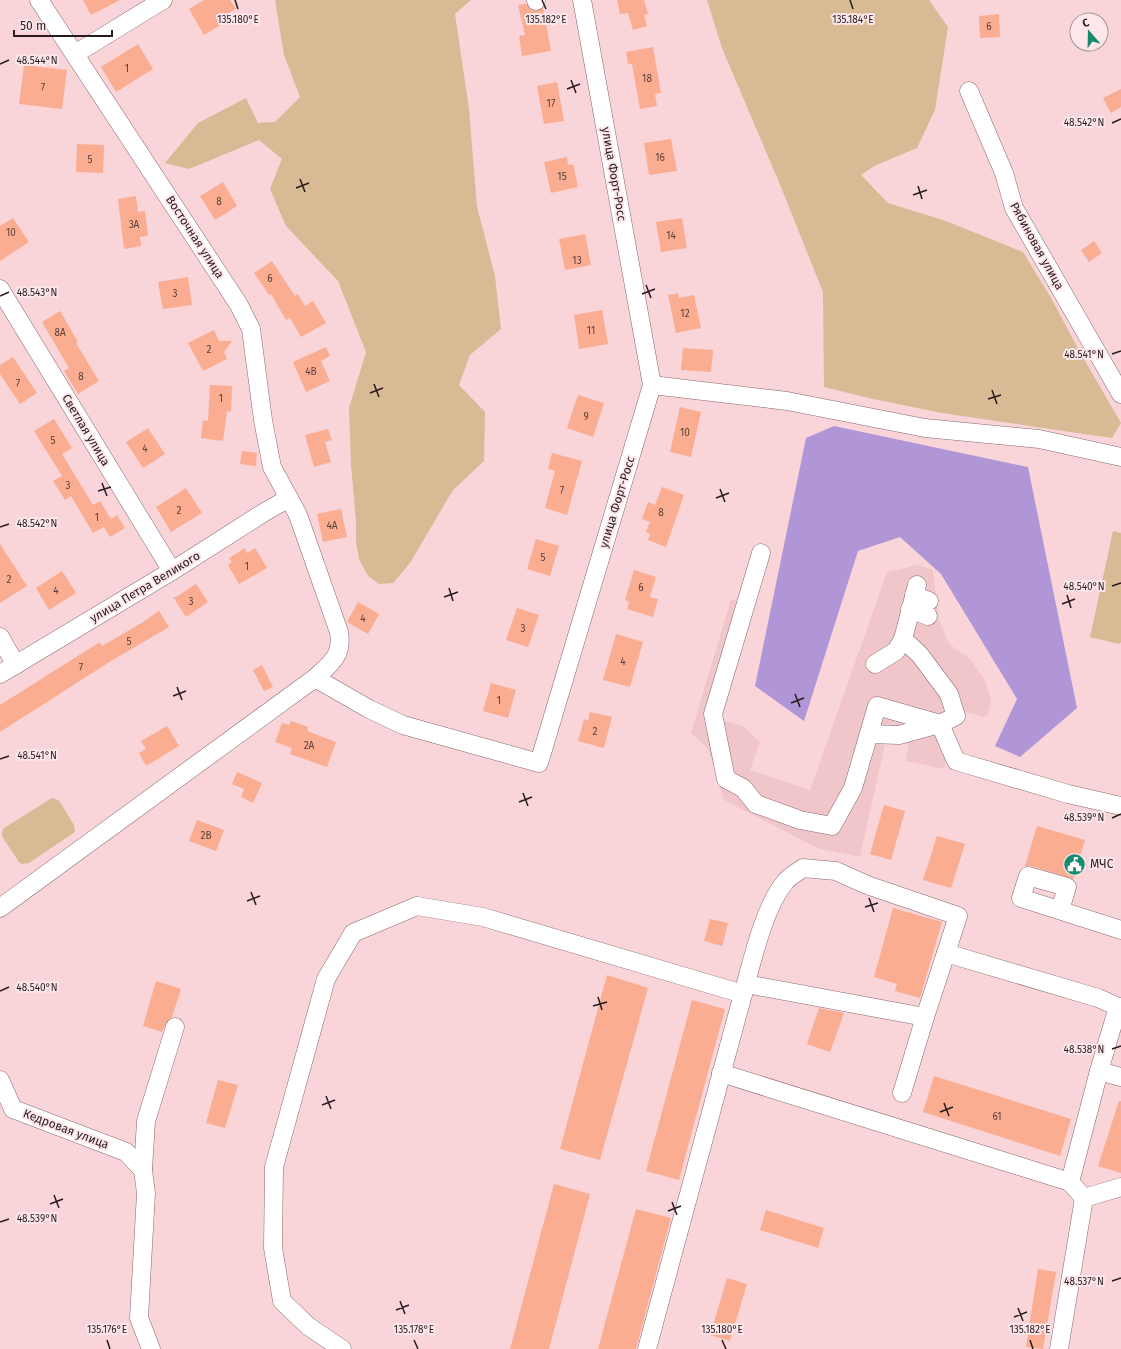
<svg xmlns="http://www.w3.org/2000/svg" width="1121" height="1349" font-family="'Fira Sans',sans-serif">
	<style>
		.built { fill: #f1c6cb }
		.green { fill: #d8ba94 }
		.water { fill: #b095d7 }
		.building { fill: #faad91 }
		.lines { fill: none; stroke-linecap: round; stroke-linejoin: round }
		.minor-casing { stroke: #87686d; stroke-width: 19 }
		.minor { stroke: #fff; stroke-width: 18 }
		.ticks { fill: none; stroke: #271b1d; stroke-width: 1.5 }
		.labels { text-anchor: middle; stroke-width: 4; stroke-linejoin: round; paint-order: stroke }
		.number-label { font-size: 10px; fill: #5c403a }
		.street-label { font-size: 12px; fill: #271b1d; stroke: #fde7ea }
		.poi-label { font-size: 12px; fill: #271b1d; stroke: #fde7ea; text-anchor: start }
		.ticks-label { font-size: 10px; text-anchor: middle; fill: #271b1d; stroke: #fde7ea; stroke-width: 4; stroke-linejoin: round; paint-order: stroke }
	</style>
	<rect width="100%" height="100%" fill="#f9d5da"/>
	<!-- built -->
	<path class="built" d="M919 565 933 570 939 619 949 644 970 659 985 680 991 700 987 717 957 711 944 769 906 761 909 744 886 740 860 857 817 848 724 800 708 749 691 733 731 599 748 605 714 718 743 726 760 742 750 770 810 790 887 572Z"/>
	<!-- green -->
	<g class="green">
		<path d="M275 0H471L455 14 469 109 477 207 495 276 501 329 470 355 459 385 485 412 484 461 453 490 410 563 393 583 379 584 368 576 359 559 356 542V522L351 464 349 408 366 352 338 281 286 226 270 189 282 159 259 140 189 169 165 163 198 123 246 98 258 123 275 122 300 97 284 55Z"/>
		<path d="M707 0H929L948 27 935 110 917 148 874 166 861 175 888 203 946 221 1023 252 1051 298 1081 354 1121 423 1112 438 942 413 873 399 824 387 823 292 781 187 722 48Z"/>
		<path d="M1113 531 1121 533V642L1119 644 1090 637Z"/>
		<path d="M52 798 58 800 60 802 74 825 75 832 29 863 22 864 19 862 3 838C1 835 2 832 4 828Z"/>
	</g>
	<!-- water -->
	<path class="water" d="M834 426 1028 467 1077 708 1020 757 995 746 1017 699 941 574 900 537 858 551 804 721 755 686 806 438Z"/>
	<!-- building -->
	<g class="building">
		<path d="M83 0H120L91 15Z"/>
		<path d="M204 0H230L236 9 223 16 226 22 204 35 189 9Z"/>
		<path d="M617 0H644L648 14 644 15 647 26 633 30 628 13 620 14Z"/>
		<path d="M526 4 531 10 536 11 543 8 551 51 522 56 519 36 525 35 518 5Z"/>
		<path d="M999 14 1000 37 980 38 979 16Z"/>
		<path d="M138 44 153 69 116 92 101 67Z"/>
		<path d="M653 47 661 93 655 94 657 106 640 109 632 64H628L626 52Z"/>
		<path d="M24 65 67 70 62 109 19 104Z"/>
		<path d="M557 82 564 121 544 124 537 86Z"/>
		<path d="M1121 89V107L1111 113 1103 98Z"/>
		<path d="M671 139 677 171 649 175 644 143Z"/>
		<path d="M77 144 104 145 103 173 76 172Z"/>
		<path d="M567 157 568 165 573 164 578 187 551 193 544 162Z"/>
		<path d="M223 182 237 206 215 220 200 196Z"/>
		<path d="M136 196 138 212 145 211 148 236 140 237 141 246 124 249 118 199Z"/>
		<path d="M13 218 29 242 0 261V226Z"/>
		<path d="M682 218 687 248 661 252 656 222Z"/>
		<path d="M585 234 591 265 565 270 559 239Z"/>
		<path d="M1094 241 1102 253 1089 262 1081 250Z"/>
		<path d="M272 261 295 296 298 294 305 306 313 301 326 323 301 337 290 318 286 320 271 294 269 295 254 273Z"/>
		<path d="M188 277 192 305 163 309 158 282Z"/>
		<path d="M678 293 679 298 694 295 701 328 676 333 668 295Z"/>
		<path d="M602 310 608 344 579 349 574 315Z"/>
		<path d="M60 311 78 342 76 343 99 381 78 394 64 371 69 368 42 322Z"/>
		<path d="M214 330 219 341H232L224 352 227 359 203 371 188 343Z"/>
		<path d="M326 347 330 356 321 361 330 381 306 392 293 362Z"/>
		<path d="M683 348 713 350 711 372 681 370Z"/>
		<path d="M13 357 37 393 20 404 0 374V365Z"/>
		<path d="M210 385 232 386 231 412 227 411 223 441 201 438 203 420 208 421Z"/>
		<path d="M578 395 604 403 593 437 567 428Z"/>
		<path d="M680 407 701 412 691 457 670 452Z"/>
		<path d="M54 419 72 448 62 454 93 505 100 501 111 519 117 515 125 528 110 537 104 527 93 533 71 496 65 500 53 481 62 476 34 431Z"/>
		<path d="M148 428 165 454 143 468 126 442Z"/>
		<path d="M328 429 332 440 325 442 331 462 314 467 305 435Z"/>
		<path d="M242 451 257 453 256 466 240 464Z"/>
		<path d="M552 453 582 461 567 515 545 508 555 471 548 469Z"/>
		<path d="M662 487 684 495 666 547 648 540 650 534 646 532 650 522 642 519 648 502 655 505Z"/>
		<path d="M186 488 202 513 171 532 156 507Z"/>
		<path d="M341 509 347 537 323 542 317 514Z"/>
		<path d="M536 539 559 546 550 576 527 569Z"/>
		<path d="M0 544 27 586 0 603Z"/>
		<path d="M245 548 247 553 255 548 267 568 239 584 228 565 232 562 229 558Z"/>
		<path d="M634 570 656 577 650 597 658 599 653 617 627 609 629 602 625 600Z"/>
		<path d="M62 571 76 593 49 610 36 588Z"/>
		<path d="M196 584 208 602 186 617 173 597H176Z"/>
		<path d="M358 602 379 614 368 634 347 622Z"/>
		<path d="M517 608 539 615 528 647 506 640Z"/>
		<path d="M159 611 169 627 111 661 0 732V705L100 642 102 646 143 622Z"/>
		<path d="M616 634 643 642 630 687 603 680Z"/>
		<path d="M262 665 273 687 264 691 253 670Z"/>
		<path d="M491 683 516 690 508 718 483 711Z"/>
		<path d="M590 712 612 717 604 748 578 741 584 719 588 721Z"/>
		<path d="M291 721 308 727 307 731 336 742 327 767 290 754 292 748 275 742 282 723 289 725Z"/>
		<path d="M167 726 179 746 146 766 139 753 146 749 141 741Z"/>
		<path d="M237 772 262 783 253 803 241 797 244 789 232 784Z"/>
		<path d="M884 805 905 811 891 860 870 854Z"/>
		<path d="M197 820 224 830 216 851 189 841Z"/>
		<path d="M1037 826 1085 840 1073 879 1031 866H1025Z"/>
		<path d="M937 836 965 844 951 888 923 880Z"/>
		<path d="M893 908 942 922 920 998 895 991 897 984 874 977Z"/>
		<path d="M710 919 728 923 722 946 704 941Z"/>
		<path d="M607 975 648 988 600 1160 560 1149Z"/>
		<path d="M156 981 181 989 172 1017 168 1020 162 1032 143 1026Z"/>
		<path d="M692 1000 725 1009 679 1180 646 1171Z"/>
		<path d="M819 1008 844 1013 830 1052 807 1044Z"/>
		<path d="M934 1076 1071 1119 1060 1156 923 1112Z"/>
		<path d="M218 1080 238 1085 225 1128 206 1123Z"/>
		<path d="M1119 1101H1121V1173L1098 1166Z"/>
		<path d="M554 1184 590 1194 549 1349H510Z"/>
		<path d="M636 1209 671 1218 636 1349H598Z"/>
		<path d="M766 1210 824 1228 818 1248 760 1230Z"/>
		<path d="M1038 1269 1056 1272 1043 1349 1026 1347Z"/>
		<path d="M727 1278 747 1284 730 1341 710 1335Z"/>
	</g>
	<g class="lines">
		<defs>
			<g id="minor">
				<path d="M536 0V1"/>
				<path d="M75 54 163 0"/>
				<path d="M969 91 1004 173 1014 208 1121 394"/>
				<path d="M0 289 172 571"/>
				<path d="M652 385 787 401 925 428 1039 439 1121 457"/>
				<path d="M761 553 713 714 726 779 743 788 756 804 800 820 832 826 853 788 877 706 940 724"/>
				<path d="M917 585 903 639 920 655 949 694 956 716 940 724 956 761 1068 794 1121 806"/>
				<path d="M914 595 929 601"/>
				<path d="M910 609 928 616"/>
				<path d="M0 637 16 665"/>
				<path d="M875 664 896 651 903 639"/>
				<path d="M0 674 172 571 263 513 289 498"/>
				<path d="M315 678 369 709 403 725 539 763 652 385 582 0"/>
				<path d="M869 734 899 735 939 724"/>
				<path d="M0 908 315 678C331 663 343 656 339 632L298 515 272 467 263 420 251 329 239 305 39 0"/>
				<path d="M1060 910 1067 887 1028 876 1021 898 1121 930"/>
				<path d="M746 984 925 1017 946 953"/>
				<path d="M1118 1007 1099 1071 1121 1077"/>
				<path d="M721 1073 1070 1182 1084 1198"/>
				<path d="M0 1080 13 1109 126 1152 143 1170"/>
				<path d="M902 1093 925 1017"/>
				<path d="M1070 1182 1099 1071"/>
				<path d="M151 1349 139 1318 146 1193 143 1170 146 1121 175 1027"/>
				<path d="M342 1349 308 1326 282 1301 273 1248 274 1167 326 979 353 933 417 906 483 917 743 994C752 962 764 906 786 881 790 876 798 872 803 868L836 871 867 885 958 916 946 953 1098 998 1121 1008"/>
				<path d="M647 1349 743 994"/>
				<path d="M1059 1349 1084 1198 1121 1187"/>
			</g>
		</defs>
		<!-- minor casing -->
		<use href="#minor" class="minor-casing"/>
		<!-- minor -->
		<use href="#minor" class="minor"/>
	</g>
	<!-- ticks -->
	<path class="ticks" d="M235 0 238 9M542 0 546 9M850 0 853 9M0 64 9 60M571 80 576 93M567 89 580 84M1112 123 1121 119M300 179 305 192M918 186 922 199M296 188 309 183M913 195 927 190M646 285 651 298M642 294 655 289M0 296 9 292M1112 354 1121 351M374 384 379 397M992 390 997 404M370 393 383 388M988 399 1001 395M102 483 107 496M720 489 725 502M98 491 111 487M716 498 729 493M0 527 9 524M1112 586 1121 583M449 588 453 601M1067 595 1071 608M444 597 458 592M1062 604 1075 599M177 687 182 700M795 694 800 707M173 696 186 691M791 703 804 698M0 759 9 756M523 793 528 806M519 802 532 797M1112 818 1121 814M251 892 256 905M869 898 874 912M247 901 260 896M865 907 878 903M0 991 9 987M598 997 602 1010M593 1006 607 1002M1112 1049 1121 1046M326 1096 331 1109M944 1103 949 1116M322 1105 335 1100M940 1112 953 1107M54 1195 59 1208M672 1202 677 1215M50 1204 63 1199M668 1211 681 1206M0 1222 9 1219M1112 1281 1121 1278M400 1301 405 1314M1018 1308 1023 1321M396 1310 409 1305M1014 1317 1027 1312M107 1340 110 1349M414 1340 418 1349M722 1340 726 1349M1030 1340 1033 1349"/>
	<!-- icons -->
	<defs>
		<symbol id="civic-disc" viewBox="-11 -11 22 22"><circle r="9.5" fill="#168c6f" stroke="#fde7ea"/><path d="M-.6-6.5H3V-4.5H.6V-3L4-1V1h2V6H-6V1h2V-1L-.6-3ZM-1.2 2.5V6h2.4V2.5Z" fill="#fff"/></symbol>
	</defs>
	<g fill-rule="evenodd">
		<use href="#civic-disc" x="1062" y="852" width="25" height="25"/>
	</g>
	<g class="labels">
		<!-- number labels -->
		<g class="number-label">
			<text x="989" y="30">6</text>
			<text x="127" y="72">1</text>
			<text x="647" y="82">18</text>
			<text x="43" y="91">7</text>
			<text x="551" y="107">17</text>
			<text x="660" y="161">16</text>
			<text x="90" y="163">5</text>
			<text x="562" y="180">15</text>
			<text x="219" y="205">8</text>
			<text x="134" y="228">3А</text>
			<text x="11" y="236">10</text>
			<text x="671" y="239">14</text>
			<text x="577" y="264">13</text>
			<text x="270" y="282">6</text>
			<text x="175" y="297">3</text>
			<text x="685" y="317">12</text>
			<text x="591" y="334">11</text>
			<text x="60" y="336">8А</text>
			<text x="209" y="353">2</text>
			<text x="311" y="375">4В</text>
			<text x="81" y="380">8</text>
			<text x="18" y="387">7</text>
			<text x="221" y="402">1</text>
			<text x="586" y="420">9</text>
			<text x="685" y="436">10</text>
			<text x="53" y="444">5</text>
			<text x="145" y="452">4</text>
			<text x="68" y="489">3</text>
			<text x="562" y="494">7</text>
			<text x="179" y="514">2</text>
			<text x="661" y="516">8</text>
			<text x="97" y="521">1</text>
			<text x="332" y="529">4А</text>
			<text x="543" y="561">5</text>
			<text x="247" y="570">1</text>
			<text x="9" y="583">2</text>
			<text x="641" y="591">6</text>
			<text x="56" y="594">4</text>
			<text x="191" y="605">3</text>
			<text x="363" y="622">4</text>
			<text x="523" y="632">3</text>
			<text x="129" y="645">5</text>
			<text x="623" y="665">4</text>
			<text x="81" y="671">7</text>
			<text x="499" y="704">1</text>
			<text x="595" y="735">2</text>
			<text x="309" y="749">2А</text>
			<text x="206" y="839">2В</text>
			<text x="997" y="1120">61</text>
		</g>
		<!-- street labels -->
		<g class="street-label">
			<text transform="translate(614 174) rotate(80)" y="4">улица Форт-Росс</text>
			<text transform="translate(195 237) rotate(57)" y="4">Восточная улица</text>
			<text transform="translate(1037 246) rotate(61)" y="4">Рябиновая улица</text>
			<text transform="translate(86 430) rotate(59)" y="4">Светлая улица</text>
			<text transform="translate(617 502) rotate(-73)" y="4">улица Форт-Росс</text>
			<text transform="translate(145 587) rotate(-31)" y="4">улица Петра Великого</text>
			<text transform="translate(66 1129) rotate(21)" y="4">Кедровая улица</text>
		</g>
		<!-- poi labels -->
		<g class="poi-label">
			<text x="1090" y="868">МЧС</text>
		</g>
	</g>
	<g class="ticks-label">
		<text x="238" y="23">135.180°E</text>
		<text x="546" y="23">135.182°E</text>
		<text x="853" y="23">135.184°E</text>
		<text x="37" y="64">48.544°N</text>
		<text x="1084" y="126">48.542°N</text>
		<text x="37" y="296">48.543°N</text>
		<text x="1084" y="358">48.541°N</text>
		<text x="37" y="527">48.542°N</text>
		<text x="1084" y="590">48.540°N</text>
		<text x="37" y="759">48.541°N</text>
		<text x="1084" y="821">48.539°N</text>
		<text x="37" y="991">48.540°N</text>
		<text x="1084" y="1053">48.538°N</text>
		<text x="37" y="1222">48.539°N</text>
		<text x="1084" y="1285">48.537°N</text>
		<text x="107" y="1333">135.176°E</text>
		<text x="414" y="1333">135.178°E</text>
		<text x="722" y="1333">135.180°E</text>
		<text x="1030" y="1333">135.182°E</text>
	</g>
	<!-- north arrow -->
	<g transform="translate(1089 32) rotate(340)"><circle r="19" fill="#fde7ea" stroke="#a79598"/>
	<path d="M0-3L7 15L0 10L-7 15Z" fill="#168c6f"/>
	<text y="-6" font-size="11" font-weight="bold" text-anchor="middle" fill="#271b1d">С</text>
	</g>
	<!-- scale -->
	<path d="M14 30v6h98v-6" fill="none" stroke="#271b1d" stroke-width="2"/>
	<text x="20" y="30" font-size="12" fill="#271b1d" stroke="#fde7ea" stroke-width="3" paint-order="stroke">50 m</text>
</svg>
